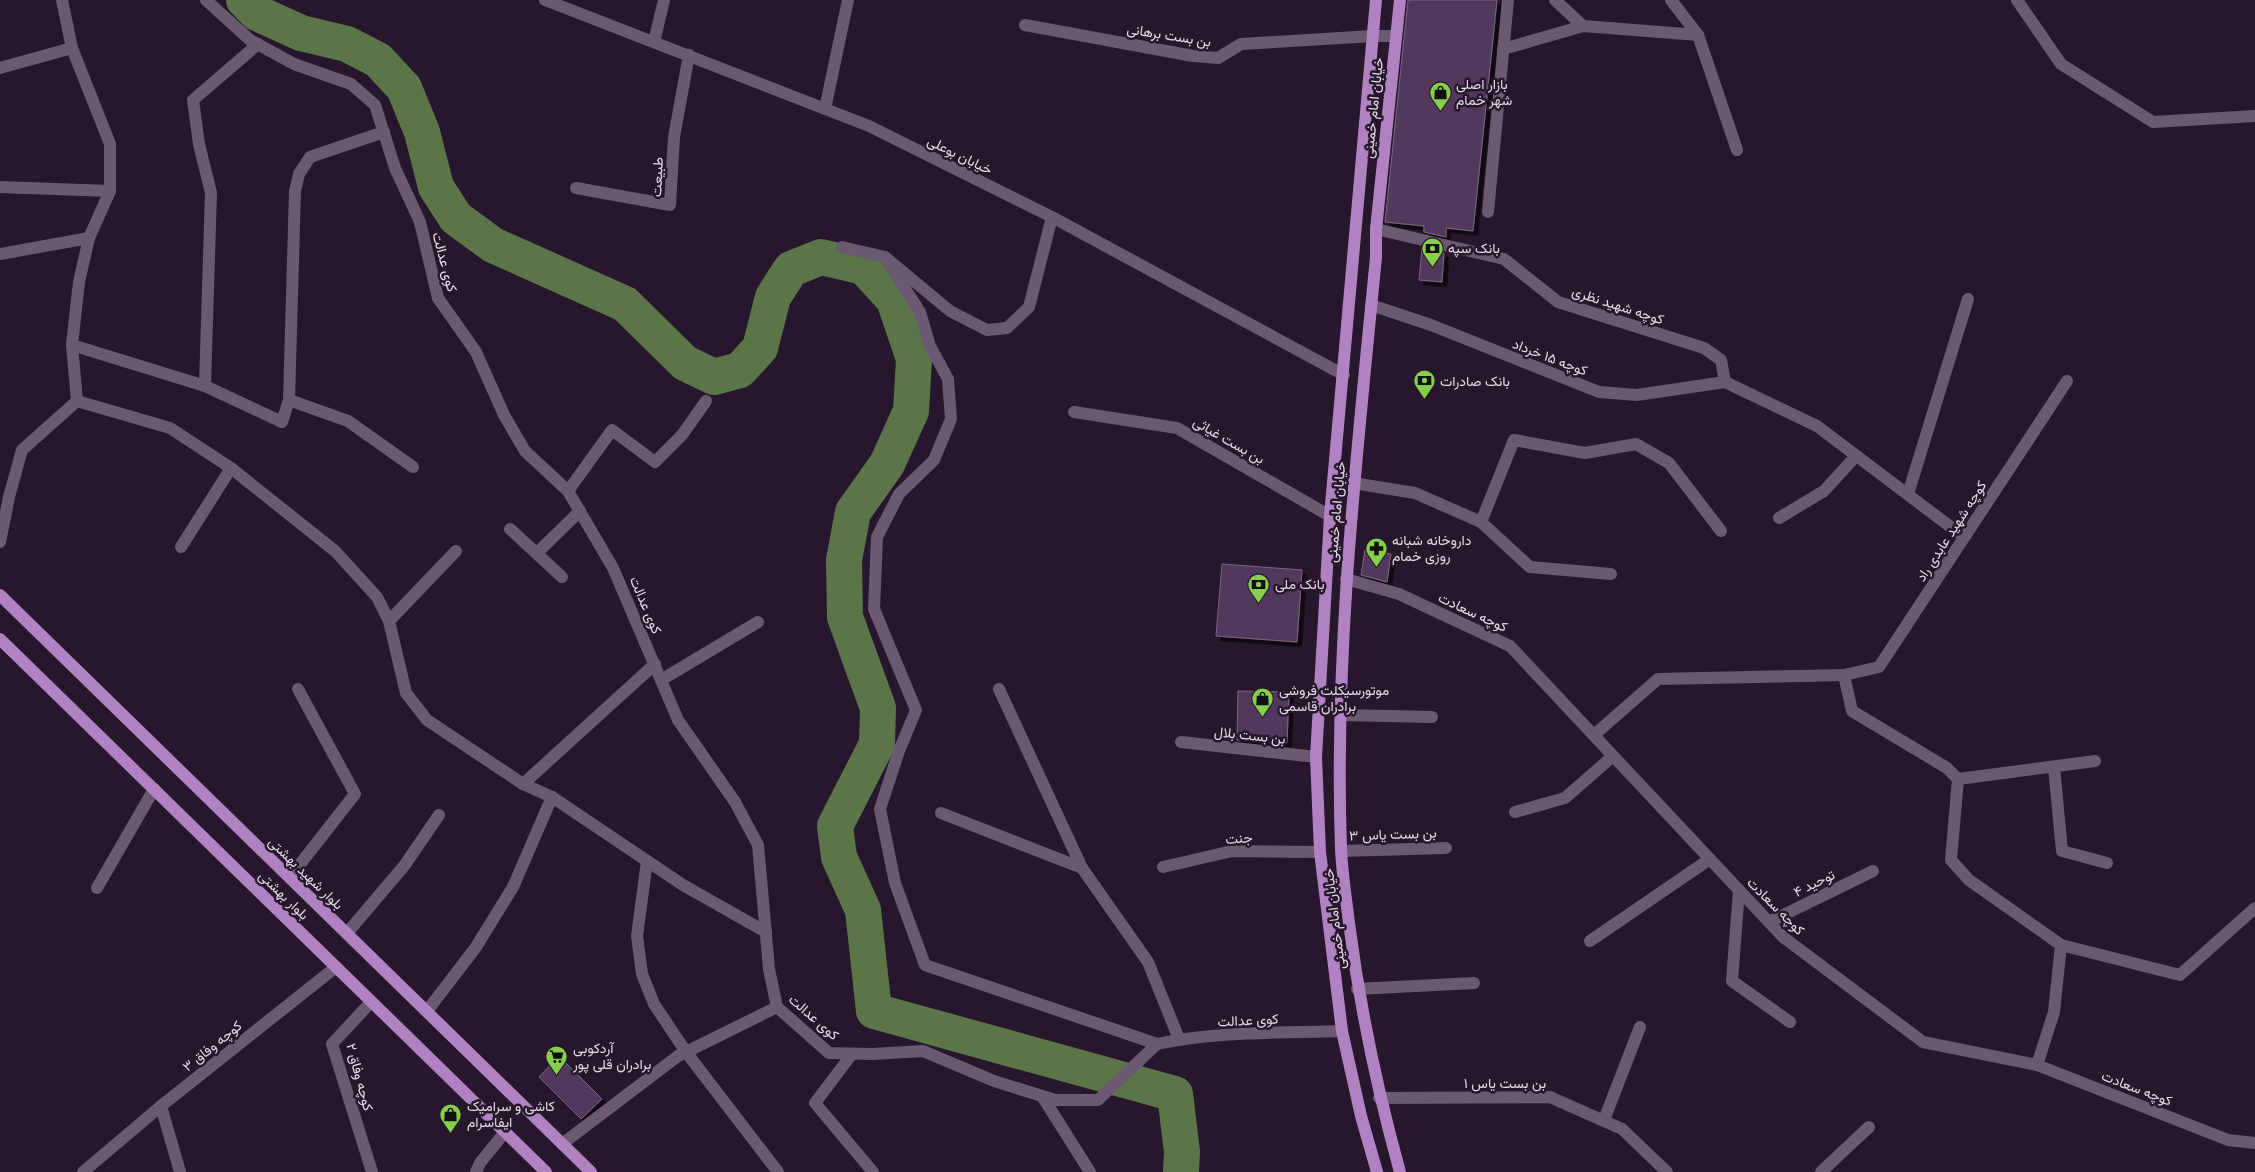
<svg xmlns="http://www.w3.org/2000/svg" width="2255" height="1172" font-family="Raleway,Vazirmatn,sans-serif">
	<style>
		.lines { fill: none; stroke-linecap: round; stroke-linejoin: round }
		.river { stroke: #5b7549; stroke-width: 36 }
		.building { fill: #53375d; stroke: #7a6781; filter: url(#shadow) }
		.minor { stroke: #6b5972; stroke-width: 12 }
		.major { stroke: #b182c1; stroke-width: 12 }
		.labels { text-anchor: middle; stroke-width: 5; stroke-linejoin: round; paint-order: stroke }
		.street-label { font-size: 14px; fill: #e4d9e8; stroke: #27172c }
		.poi-label { font-size: 14px; fill: #e4d9e8; stroke: #27172c; text-anchor: start }
	</style>
	<defs>
		<filter id="shadow"><feDropShadow dx="4.5" dy="4.5" stdDeviation="0" flood-color="#0009"/></filter>
	</defs>
	<rect width="100%" height="100%" fill="#27172c"/>
	<g class="lines">
		<!-- river -->
		<path class="river" d="M244 0 257 13 301 33 347 44 378 60 404 88 422 132 436 187 456 218 493 245 625 304 685 363 714 377 740 370 760 348 773 297 791 269 821 257 864 267 894 300 914 359 911 411 887 464 853 512 844 560 845 617 878 708 877 744 835 826 839 857 863 910 874 1011 1175 1094 1182 1152 1181 1172"/>
	</g>
	<!-- building -->
	<g class="building">
		<path d="M1408 0H1497L1473 231 1446 228V237L1424 232V226L1385 222Z"/>
		<path d="M1422 248 1444 253 1442 282 1419 280Z"/>
		<path d="M1365 550 1391 554 1387 582 1361 575Z"/>
		<path d="M1222 564 1302 570 1297 642 1216 636Z"/>
		<path d="M1238 691 1289 692 1287 743 1237 740Z"/>
		<path d="M559 1056 602 1099 581 1119 539 1077Z"/>
	</g>
	<g class="lines">
		<!-- minor -->
		<g class="minor">
			<path d="M62 0 72 48 110 144V191L89 238 79 282 72 345 77 401"/>
			<path d="M206 0 250 40 294 64 351 84 375 105 395 168 420 222 438 298 476 352 504 415 525 451 568 491 613 568 678 720 735 802 758 845 769 969 777 1007 829 1053 872 1054 923 1051 994 1081 1055 1100H1098L1157 1044"/>
			<path d="M545 0 869 126 1052 217 1344 375"/>
			<path d="M1555 0 1583 26"/>
			<path d="M1671 0 1698 35 1737 150"/>
			<path d="M2017 0 2061 64 2153 122 2255 116"/>
			<path d="M1025 25 1193 56 1218 58 1241 44 1373 36H1396"/>
			<path d="M654 42 664 0"/>
			<path d="M1503 49 1583 26 1698 35"/>
			<path d="M0 68 72 48"/>
			<path d="M825 109 848 0"/>
			<path d="M0 187 110 191"/>
			<path d="M576 188 670 205 674 137 689 55"/>
			<path d="M1488 212 1508 0"/>
			<path d="M1376 229 1504 259 1558 302 1704 348 1721 360 1725 382"/>
			<path d="M842 247 885 257 950 311 987 330 1007 328 1029 307 1052 217"/>
			<path d="M0 254 89 238"/>
			<path d="M885 257 920 312 930 346 948 379 951 419 934 460 899 494 877 537 874 609 916 710 899 751 880 809 895 883 925 965 1157 1044"/>
			<path d="M1371 305 1431 325 1599 392 1637 395 1725 382"/>
			<path d="M72 345 205 386 282 422 289 400 295 191 299 174 310 157 384 132"/>
			<path d="M1725 382 1817 426 1964 537"/>
			<path d="M205 386 211 193 199 144 193 100 258 44"/>
			<path d="M289 400 348 421 413 467"/>
			<path d="M77 401 170 428 231 468 335 551 377 597 389 621 406 693 427 720 523 784 552 797 683 885 766 932"/>
			<path d="M1074 412 1177 428 1330 516"/>
			<path d="M1353 483 1415 493 1481 522 1514 440 1585 453 1636 444 1669 463 1721 531"/>
			<path d="M568 491 612 430 655 462 682 435 706 401"/>
			<path d="M1908 494 1968 299"/>
			<path d="M1779 518 1824 491 1856 456"/>
			<path d="M1481 522 1530 567 1611 574"/>
			<path d="M510 529 562 577"/>
			<path d="M0 542 9 497 22 450 77 401"/>
			<path d="M181 547 231 468"/>
			<path d="M537 553 580 511"/>
			<path d="M1346 579 1399 594 1510 646 1783 937 1923 1042 2037 1065 2228 1140 2255 1143"/>
			<path d="M389 621 456 551"/>
			<path d="M1844 675 1852 711 1947 768 1958 779 1951 860 1969 880 2061 945 2054 1012 2037 1065"/>
			<path d="M661 680 758 622"/>
			<path d="M999 689 1082 868 1148 962 1179 1039"/>
			<path d="M1341 715 1432 717"/>
			<path d="M1594 735 1658 679 1844 675 1879 667 2067 381"/>
			<path d="M1181 742 1316 757"/>
			<path d="M2054 767 2062 851 2107 863"/>
			<path d="M1958 779 2095 761"/>
			<path d="M523 784 655 664"/>
			<path d="M1515 812 1565 798 1613 756"/>
			<path d="M941 813 1082 868"/>
			<path d="M1341 851 1446 848"/>
			<path d="M647 861 637 936 642 974 654 1004 686 1052 778 1172"/>
			<path d="M1163 867 1232 851 1320 852"/>
			<path d="M290 877 355 794 298 689"/>
			<path d="M97 888 154 789"/>
			<path d="M1739 890 1732 981 1790 1022"/>
			<path d="M1769 922 1873 871"/>
			<path d="M347 933 404 866 439 815"/>
			<path d="M1590 941 1710 859"/>
			<path d="M2061 945 2180 975 2255 908"/>
			<path d="M1357 989 1474 983"/>
			<path d="M371 1002 332 1044 372 1172"/>
			<path d="M427 1011 476 947 513 887 552 797"/>
			<path d="M1157 1044C1217 1031 1281 1033 1342 1031"/>
			<path d="M852 1054 815 1103 873 1172"/>
			<path d="M1042 1096 1090 1172"/>
			<path d="M1379 1098 1550 1097 1622 1129 1667 1172"/>
			<path d="M1604 1120 1640 1027"/>
			<path d="M562 1144 678 1056 777 1007"/>
			<path d="M83 1172 161 1106"/>
			<path d="M180 1172 161 1106 336 967"/>
			<path d="M476 1172 480 1163 505 1132"/>
			<path d="M1821 1172 1869 1127"/>
		</g>
		<!-- major -->
		<g class="major">
			<path d="M1376 0 1330 516 1316 757 1320 852 1342 1031 1361 1116 1377 1172"/>
			<path d="M0 595 591 1172"/>
			<path d="M0 639 546 1172"/>
			<path d="M1400 1172C1377 1089 1360 1008 1349 923 1346 898 1342 873 1341 849 1334 651 1357 454 1376 257V229L1400 0"/>
		</g>
	</g>
	<!-- icons -->
	<defs>
		<symbol id="shop-pin" viewBox="-11 -11 22 30"><path d="M0 17L-7.5 6A9.5 9.5 0 1 1 7.5 6Z" fill="#87cf4a" stroke="#27172c"/><path d="M-5-2.5h2.3a2.7 3.5 0 0 1 5.4 0H5L5.5 6h-11ZM-1.5-2.5h3a1.5 2.3 0 0 0-3 0Z" fill="#111"/></symbol>
		<symbol id="bank-pin" viewBox="-11 -11 22 30"><path d="M0 17L-7.5 6A9.5 9.5 0 1 1 7.5 6Z" fill="#87cf4a" stroke="#27172c"/><path d="M-6-4H6V4H-6ZM0-2.3a2.3 2.3 0 1 0 0 4.6a2.3 2.3 0 1 0 0-4.6Z" fill="#111"/></symbol>
		<symbol id="pharmacy-pin" viewBox="-11 -11 22 30"><path d="M0 17L-7.5 6A9.5 9.5 0 1 1 7.5 6Z" fill="#87cf4a" stroke="#27172c"/><path d="M-2-6h4v4h4v4h-4v4h-4v-4h-4v-4h4Z" fill="#111"/></symbol>
		<symbol id="supermarket-pin" viewBox="-11 -11 22 30"><path d="M0 17L-7.5 6A9.5 9.5 0 1 1 7.5 6Z" fill="#87cf4a" stroke="#27172c"/><path d="M-6-5.5h2.5l.6 2H6L4.5 2H-2.5L-4.4-4H-6ZM-1.5 3.2a1.3 1.3 0 1 0 .1 0ZM3 3.2a1.3 1.3 0 1 0 .1 0Z" fill="#111"/></symbol>
	</defs>
	<g fill-rule="evenodd">
		<use href="#shop-pin" x="1428" y="80" width="25" height="34"/>
		<use href="#bank-pin" x="1420" y="236" width="25" height="34"/>
		<use href="#bank-pin" x="1412" y="368" width="25" height="34"/>
		<use href="#pharmacy-pin" x="1364" y="536" width="25" height="34"/>
		<use href="#bank-pin" x="1246" y="572" width="25" height="34"/>
		<use href="#shop-pin" x="1250" y="686" width="25" height="34"/>
		<use href="#supermarket-pin" x="544" y="1044" width="25" height="34"/>
		<use href="#shop-pin" x="438" y="1102" width="25" height="34"/>
	</g>
	<g class="labels">
		<!-- street labels -->
		<g class="street-label">
			<text transform="translate(1169 35) rotate(9)" y="5">بن بست برهانی</text>
			<text transform="translate(1373 108) rotate(-84)" y="5">خیابان امام خمینی</text>
			<text transform="translate(960 155) rotate(26)" y="5">خیابان بوعلی</text>
			<text transform="translate(657 177) rotate(-87)" y="5">طبيعت</text>
			<text transform="translate(445 262) rotate(75)" y="5">کوی عدالت</text>
			<text transform="translate(1618 305) rotate(18)" y="5">کوچه شهید نظری</text>
			<text transform="translate(1550 357) rotate(21)" y="5">کوچه ۱۵ خرداد</text>
			<text transform="translate(1229 440) rotate(30)" y="5">بن بست غیاثی</text>
			<text transform="translate(1336 512) rotate(-85)" y="5">خیابان امام خمینی</text>
			<text transform="translate(1951 531) rotate(-57)" y="5">کوچه شهید عابدی راد</text>
			<text transform="translate(646 605) rotate(67)" y="5">کوی عدالت</text>
			<text transform="translate(1473 612) rotate(25)" y="5">کوچه سعادت</text>
			<text transform="translate(1250 735) rotate(6)" y="5">بن بست بلال</text>
			<text transform="translate(1393 834) rotate(-2)" y="5">بن بست یاس ۳</text>
			<text transform="translate(1239 838) rotate(-4)" y="5">جنت</text>
			<text transform="translate(306 873) rotate(44)" y="5">بلوار شهید بهشتی</text>
			<text transform="translate(1814 883) rotate(-26)" y="5">توحید ۴</text>
			<text transform="translate(284 895) rotate(44)" y="5">بلوار بهشتی</text>
			<text transform="translate(1776 906) rotate(45)" y="5">کوچه سعادت</text>
			<text transform="translate(1334 919) rotate(-97)" y="5">خیابان امام خمینی</text>
			<text transform="translate(814 1017) rotate(41)" y="5">کوی عدالت</text>
			<text transform="translate(1248 1020) rotate(-3)" y="5">کوی عدالت</text>
			<text transform="translate(212 1046) rotate(-39)" y="5">کوچه وفاق ۳</text>
			<text transform="translate(360 1077) rotate(75)" y="5">کوچه وفاق ۲</text>
			<text x="1505" y="1088">بن بست یاس ۱</text>
			<text transform="translate(2137 1088) rotate(21)" y="5">کوچه سعادت</text>
		</g>
		<!-- poi labels -->
		<g class="poi-label">
			<text x="1456" y="89">بازار اصلی<tspan x="1456" dy="16">شهر خمام</tspan></text>
			<text x="1448" y="253">بانک سپه</text>
			<text x="1440" y="386">بانک صادرات</text>
			<text x="1392" y="545">داروخانه شبانه<tspan x="1392" dy="16">روزی خمام</tspan></text>
			<text x="1275" y="589">بانک ملی</text>
			<text x="1279" y="695">موتورسیکلت فروشی<tspan x="1279" dy="16">برادران قاسمی</tspan></text>
			<text x="573" y="1053">آردکوبی<tspan x="573" dy="16">برادران قلی پور</tspan></text>
			<text x="467" y="1111">کاشی و سرامیک<tspan x="467" dy="16">ایفاسرام</tspan></text>
		</g>
	</g>
</svg>
